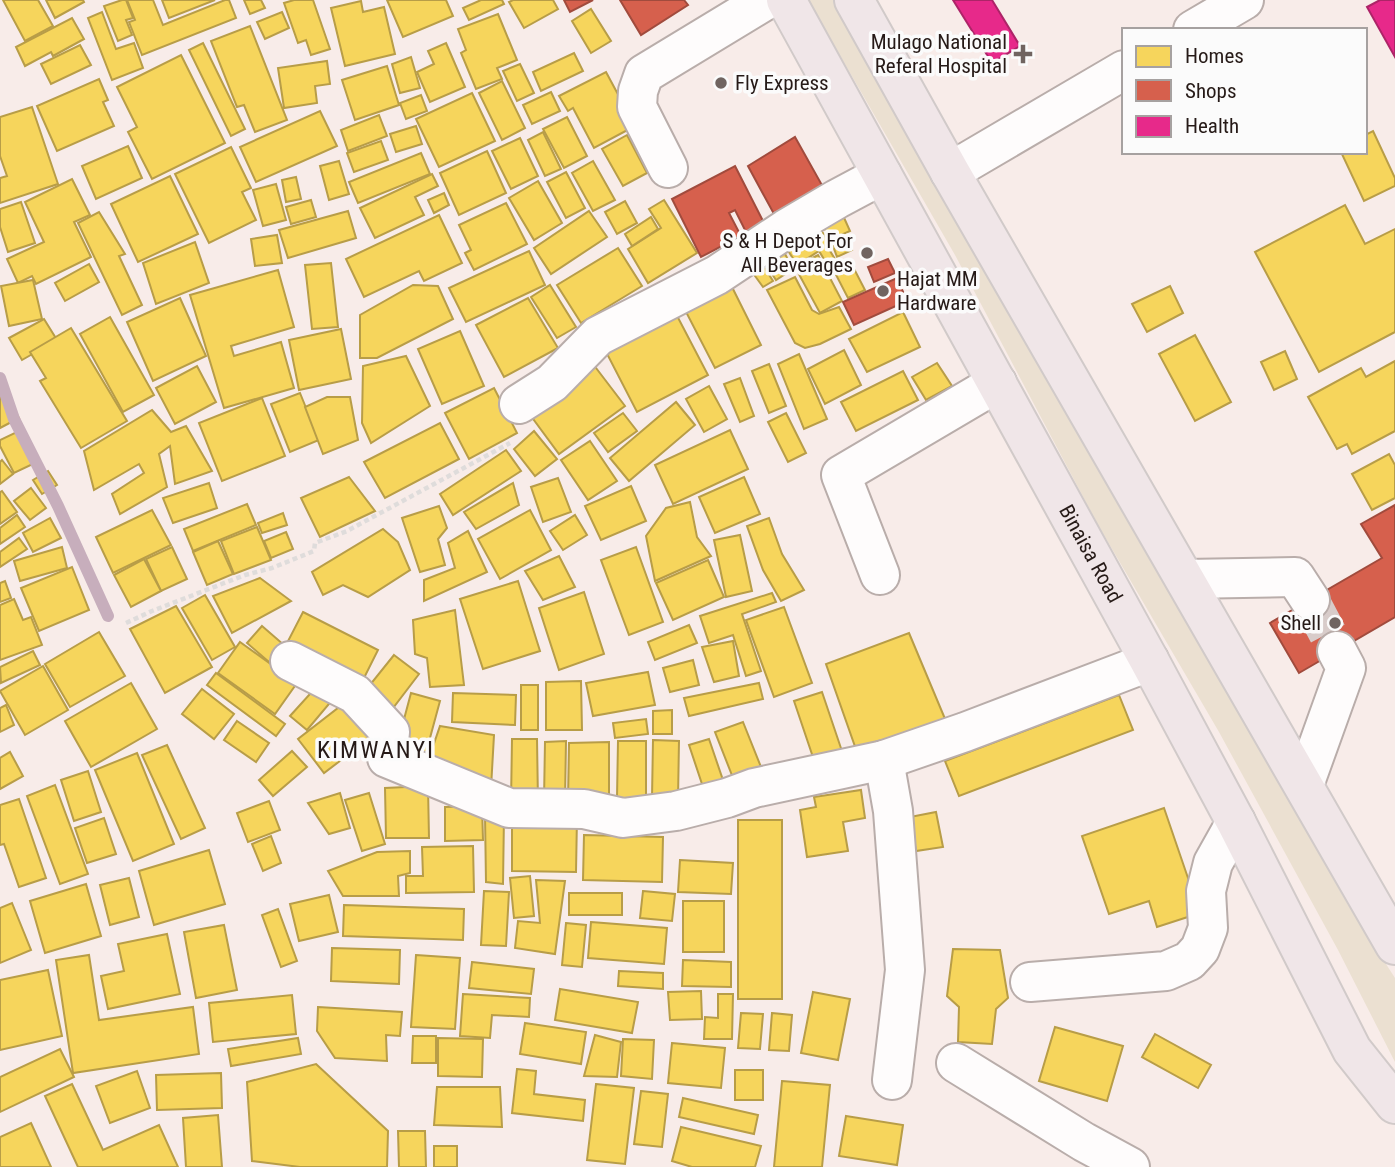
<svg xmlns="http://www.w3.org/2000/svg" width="1395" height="1167" font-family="'Roboto Condensed',sans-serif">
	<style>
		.green { fill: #ebe0d1 }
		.homes { fill: #f6d55c; stroke: #b89d47; stroke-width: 2 }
		.shops { fill: #d6604d; stroke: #a14b3d; stroke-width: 2 }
		.health { fill: #e7298a; stroke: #ad2468; stroke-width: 2 }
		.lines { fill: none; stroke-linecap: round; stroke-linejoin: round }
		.stream { stroke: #c7aebc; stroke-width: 12 }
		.minor-tunnel { stroke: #d8ccca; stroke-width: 38; stroke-dasharray: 38 19; stroke-linecap: butt }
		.minor-casing { stroke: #b9adaa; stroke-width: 42 }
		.major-casing { stroke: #d1cac9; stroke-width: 42 }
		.path { stroke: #dfdcdb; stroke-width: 4.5; stroke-dasharray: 5 3.5; stroke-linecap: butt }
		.minor { stroke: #fefcfc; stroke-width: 38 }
		.major { stroke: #f0e6e8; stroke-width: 38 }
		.poi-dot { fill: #706460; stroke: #fbfbfb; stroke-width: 2.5 }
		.labels { text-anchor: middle; stroke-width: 7; stroke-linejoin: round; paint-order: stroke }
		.poi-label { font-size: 21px; fill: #261a17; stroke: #fbfbfb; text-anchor: end }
		.street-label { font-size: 21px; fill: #261a17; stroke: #fbfbfb }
		.quarter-label { font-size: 24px; letter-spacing: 2px; fill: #261a17; stroke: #fbfbfb }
	</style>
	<rect width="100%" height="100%" fill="#f8ece9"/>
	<!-- green -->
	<path class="green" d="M808 0H836L1244 718 1348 905 1395 978V1062L1338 950 1219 732 1098 525 955 255Z"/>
	<!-- homes -->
	<g class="homes">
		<path d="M3 0H38L53 26 25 41Z"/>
		<path d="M46 0H83L84 2 55 18Z"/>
		<path d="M122 0H126L133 18 126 20 132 35 118 41 104 6Z"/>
		<path d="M127 0H153L163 25 225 0H229L236 18 142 55 129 22 135 20Z"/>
		<path d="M162 0H215L169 18Z"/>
		<path d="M244 0H261L265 8 250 14Z"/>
		<path d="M294 0H313L330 49 311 55 306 40 298 43 284 3Z"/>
		<path d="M387 0H446L453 16 403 37Z"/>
		<path d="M481 0H502L504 4 469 20 463 8Z"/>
		<path d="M513 0H553L558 9 524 28 509 2Z"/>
		<path d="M361 1 363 12 384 7 395 54 345 66 331 8Z"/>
		<path d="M591 9 611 41 591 53 572 21Z"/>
		<path d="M102 12 116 49 134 43 143 68 112 80 88 18Z"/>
		<path d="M282 12 289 28 265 39 257 22Z"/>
		<path d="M498 14 517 60 497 68 502 79 476 89 461 53 466 50 458 29Z"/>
		<path d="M72 18 84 39 53 56 51 52 25 66 16 47Z"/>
		<path d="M250 26 287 120 255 132 244 105 237 107 211 41Z"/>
		<path d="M203 43 245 129 231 136 189 50Z"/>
		<path d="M446 43 465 87 430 102 417 72 434 64 428 51Z"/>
		<path d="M80 45 91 65 51 84 41 64Z"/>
		<path d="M574 53 583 71 541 91 533 72Z"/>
		<path d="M181 55 225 143 152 179 128 132 137 127 117 87Z"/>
		<path d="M411 57 420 88 400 93 392 64Z"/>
		<path d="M327 61 330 84 315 86 317 103 284 108 278 68Z"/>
		<path d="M520 64 534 93 517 101 503 71Z"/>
		<path d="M387 66 399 105 355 120 342 80Z"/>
		<path d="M606 72 635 126 594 148 573 108 568 111 559 96Z"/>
		<path d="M99 79 108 100 103 102 114 126 57 151 37 106Z"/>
		<path d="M502 81 525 128 502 140 479 93Z"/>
		<path d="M551 92 560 111 532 124 523 105Z"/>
		<path d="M472 93 495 141 439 167 416 119Z"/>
		<path d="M421 95 427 111 406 119 400 103Z"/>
		<path d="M32 107 58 184 0 203V178L7 176 0 156V117Z"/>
		<path d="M320 111 337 146 256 182 240 147Z"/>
		<path d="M379 115 387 136 348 151 341 130Z"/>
		<path d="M567 117 587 156 564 168 543 129Z"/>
		<path d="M416 126 422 144 396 152 390 134Z"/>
		<path d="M1373 131 1395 178V186L1364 201 1341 152H1365V135Z"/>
		<path d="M543 132 561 169 545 176 528 140Z"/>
		<path d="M627 135 647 173 623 186 602 149Z"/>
		<path d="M520 138 538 176 511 189 492 151Z"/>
		<path d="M381 141 388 160 354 172 347 153Z"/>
		<path d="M128 146 142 178 96 199 82 166Z"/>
		<path d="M231 147 251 188 242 192 256 220 209 243 175 174Z"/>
		<path d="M487 151 506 193 459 215 440 173Z"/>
		<path d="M421 153 430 174 358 203 349 182Z"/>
		<path d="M339 161 349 194 329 200 320 166Z"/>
		<path d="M593 161 615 200 593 211 572 173Z"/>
		<path d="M566 172 585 208 566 218 547 182Z"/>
		<path d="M432 174 438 186 415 197 424 215 375 238 360 208Z"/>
		<path d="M170 176 198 234 138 262 111 204Z"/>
		<path d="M296 177 301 199 286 202 282 180Z"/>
		<path d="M72 179 90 215 74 222 91 257 36 284 32 276 18 283 7 259 44 242 25 202Z"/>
		<path d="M538 181 562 223 534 240 509 198Z"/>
		<path d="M276 184 286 220 263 226 253 190Z"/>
		<path d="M444 193 449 205 434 213 428 200Z"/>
		<path d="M311 200 316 217 291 224 286 207Z"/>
		<path d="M664 200 697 253 648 283 628 249 661 228 649 209Z"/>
		<path d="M625 201 637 223 617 234 605 212Z"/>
		<path d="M21 202 35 243 8 252 0 227V209Z"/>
		<path d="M506 203 527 244 474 270 465 253 471 250 459 225Z"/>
		<path d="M1345 205 1365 244 1395 229V332L1319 372 1255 252Z"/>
		<path d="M348 211 356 238 288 258 279 230Z"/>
		<path d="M589 211 607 237 551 274 534 248Z"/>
		<path d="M841 211 850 231 830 240 821 220Z"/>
		<path d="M99 212 125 254 119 256 142 305 122 315 78 223Z"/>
		<path d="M439 215 462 263 424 281 419 271 364 297 346 259Z"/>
		<path d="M651 217 658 229 632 246 625 234Z"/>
		<path d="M817 224 830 244 827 246 838 264 830 269 819 251 797 265 784 244Z"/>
		<path d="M277 235 282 263 255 266 251 239Z"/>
		<path d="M847 237 852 250 837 257 832 243Z"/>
		<path d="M195 242 209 283 156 304 143 263Z"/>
		<path d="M618 248 642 286 581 323 557 285Z"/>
		<path d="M529 251 545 285 466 322 449 288Z"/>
		<path d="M784 252 793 269 776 280 765 263Z"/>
		<path d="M818 255 842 301 820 313 795 267Z"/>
		<path d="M850 261 865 290 848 298 833 269Z"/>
		<path d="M761 262 773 281 763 287 750 269Z"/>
		<path d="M331 263 338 327 312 329 305 265Z"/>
		<path d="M89 264 99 282 65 301 55 283Z"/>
		<path d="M278 270 294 327 231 346 234 356 281 342 294 388 224 408 190 295Z"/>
		<path d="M795 277 812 310 819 314 839 307 851 329 820 344 805 348 795 343 767 290Z"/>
		<path d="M33 280 42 319 9 326 1 286Z"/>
		<path d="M413 285 438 286 453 319 377 358H360V315Z"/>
		<path d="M550 285 576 327 557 338 531 297Z"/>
		<path d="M731 285 761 345 715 368 684 308Z"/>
		<path d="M1170 286 1183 313 1147 332 1132 304Z"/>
		<path d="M180 298 206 356 153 381 127 322Z"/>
		<path d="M528 298 558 348 504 377 476 325Z"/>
		<path d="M674 310 708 375 637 412 603 346Z"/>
		<path d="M903 312 920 347 867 372 849 339Z"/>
		<path d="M110 317 154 395 123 412 80 334Z"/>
		<path d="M44 319 57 340 22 360 9 338Z"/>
		<path d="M71 328 127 421 81 448 40 381 46 378 30 352Z"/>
		<path d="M341 329 351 379 299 390 289 340Z"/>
		<path d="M460 331 484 386 442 404 418 349Z"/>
		<path d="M1195 335 1231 402 1195 421 1159 354Z"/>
		<path d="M844 350 861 385 825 404 808 369Z"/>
		<path d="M1285 351 1297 379 1274 390 1261 362Z"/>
		<path d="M799 354 827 419 804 429 778 364Z"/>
		<path d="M406 356 430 406 371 443 362 423 363 366Z"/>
		<path d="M1395 361V431L1352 454 1347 444 1337 449 1308 397 1361 368 1366 377Z"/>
		<path d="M937 363 952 386 926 400 912 377Z"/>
		<path d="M593 364 625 406 559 454 528 412Z"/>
		<path d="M769 364 786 406 769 413 752 371Z"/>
		<path d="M197 366 216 402 175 424 156 388Z"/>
		<path d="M903 371 918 400 856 431 841 402Z"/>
		<path d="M740 378 754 416 740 422 724 384Z"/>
		<path d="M0 386 19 418 0 428Z"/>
		<path d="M709 386 727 419 704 432 686 399Z"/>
		<path d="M494 388 517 433 469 459 445 413Z"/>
		<path d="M300 393 319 440 290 452 271 404Z"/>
		<path d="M327 397H350L358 440 323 454 305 407Z"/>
		<path d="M262 398 285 456 222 481 199 423Z"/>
		<path d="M676 402 695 425 629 481 610 458Z"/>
		<path d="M152 410 171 432 186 426 212 471 175 484 170 446 159 454 167 487 120 514 112 494 144 473 139 464 94 490 84 451Z"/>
		<path d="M623 413 637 431 608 452 594 433Z"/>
		<path d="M786 413 806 453 788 462 768 422Z"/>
		<path d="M440 423 459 459 385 498 364 462Z"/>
		<path d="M21 430 37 462 14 473 0 446V440Z"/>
		<path d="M730 430 748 469 673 504 655 465Z"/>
		<path d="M534 431 557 459 535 476 514 449Z"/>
		<path d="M590 441 617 481 588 500 561 460Z"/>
		<path d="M506 450 521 471 453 515 440 494Z"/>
		<path d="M1389 454 1395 465V498L1372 510 1352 474Z"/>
		<path d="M2 460 13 474 0 484V462Z"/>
		<path d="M48 471 57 485 42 494 33 480Z"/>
		<path d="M349 477 375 511 320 537 301 498Z"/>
		<path d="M744 477 760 514 715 533 699 497Z"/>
		<path d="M558 478 571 512 543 522 531 487Z"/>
		<path d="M209 483 217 508 173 523 163 498Z"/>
		<path d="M513 483 519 505 476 529 464 512Z"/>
		<path d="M631 486 646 521 601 540 585 506Z"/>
		<path d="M31 488 46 508 30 520 14 501Z"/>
		<path d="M2 491 17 512 0 524V492Z"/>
		<path d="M690 502 697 537 711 556 655 581 646 536 666 508Z"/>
		<path d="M247 504 256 525 193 551 184 529Z"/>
		<path d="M439 506 447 528 438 539 445 565 420 572 402 518Z"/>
		<path d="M152 510 171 545 113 573 96 537Z"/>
		<path d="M530 510 551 550 500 579 478 539Z"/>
		<path d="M283 513 287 525 262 533 258 523Z"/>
		<path d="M17 515 25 527 0 544V528Z"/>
		<path d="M575 515 587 535 563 550 550 531Z"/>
		<path d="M50 518 61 538 33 552 23 533Z"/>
		<path d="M769 518 782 554 804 590 781 601 763 570 747 526Z"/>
		<path d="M257 527 271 560 234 574 221 541Z"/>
		<path d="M383 529 398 542 410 570 368 597 343 585 323 595 312 572Z"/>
		<path d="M468 531 487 572 424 601V580L455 568 448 543Z"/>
		<path d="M286 532 293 549 271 558 264 541Z"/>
		<path d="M740 535 752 591 726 597 714 540Z"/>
		<path d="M19 538 27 549 0 567V552Z"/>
		<path d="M218 541 233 574 207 585 193 552Z"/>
		<path d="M62 547 67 568 20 581 14 561Z"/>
		<path d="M172 547 187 579 161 591 146 559Z"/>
		<path d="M636 547 663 622 629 635 601 560Z"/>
		<path d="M559 556 575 587 543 600 525 571Z"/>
		<path d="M144 559 161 591 131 607 114 575Z"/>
		<path d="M708 560 724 597 673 620 656 583Z"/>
		<path d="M72 567 89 610 39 631 21 588Z"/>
		<path d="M260 578 291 601 232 633 213 596Z"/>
		<path d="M5 581 11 598 0 602V583Z"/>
		<path d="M518 581 540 651 483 669 460 599Z"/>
		<path d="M584 592 604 654 559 670 539 608Z"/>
		<path d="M772 593 776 602 742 614 761 671 746 676 733 635 709 643 700 616Z"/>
		<path d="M205 595 235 647 212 660 182 608Z"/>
		<path d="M14 599 23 620 31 617 42 645 0 660V605Z"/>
		<path d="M176 606 212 667 165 693 130 629Z"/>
		<path d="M784 607 812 683 774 697 746 620Z"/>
		<path d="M455 610 464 685 430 687 427 658 415 654 413 620Z"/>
		<path d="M303 612 378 650 361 684 286 645Z"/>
		<path d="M689 625 697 643 655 660 648 642Z"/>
		<path d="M262 626 284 645 269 662 247 643Z"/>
		<path d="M99 632 125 676 70 707 45 664Z"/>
		<path d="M909 633 948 726 858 755 826 664Z"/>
		<path d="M733 641 739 676 714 682 702 647Z"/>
		<path d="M240 642 297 683 275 714 218 673Z"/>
		<path d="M33 651 40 665 1 683 0 667Z"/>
		<path d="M394 655 419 674 390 712 365 691Z"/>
		<path d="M693 660 699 685 670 692 663 668Z"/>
		<path d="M43 666 68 710 25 735 0 691Z"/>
		<path d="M648 672 655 705 593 716 586 683Z"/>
		<path d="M216 673 285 724 276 736 207 685Z"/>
		<path d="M581 681 582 730H546V682Z"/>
		<path d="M131 683 157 729 91 767 65 721Z"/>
		<path d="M759 683 763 699 689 716 684 698Z"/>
		<path d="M318 685 334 698 307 730 290 716Z"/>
		<rect x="521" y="685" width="17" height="45"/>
		<path d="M202 689 234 714 214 739 182 714Z"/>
		<path d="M822 692 846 763 818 772 794 701Z"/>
		<path d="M411 693 440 701 424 760 395 753Z"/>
		<path d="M453 693 516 695 515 725 452 722Z"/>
		<path d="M1119 695 1133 730 959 796 945 761Z"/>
		<path d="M347 701 373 736 324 773 298 739Z"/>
		<path d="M6 705 14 725 0 732V708Z"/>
		<path d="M672 710V734H653V711Z"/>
		<path d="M646 719 648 734 615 738 613 723Z"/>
		<path d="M237 721 269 743 256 762 224 740Z"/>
		<path d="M743 722 763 772 735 783 715 732Z"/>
		<path d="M440 726 494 735 491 788 426 767Z"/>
		<path d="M512 739H537L538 803H511Z"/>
		<path d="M709 739 726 789 706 796 689 745Z"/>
		<path d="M653 740 679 741 678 799 652 798Z"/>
		<path d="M566 741 565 800H544L545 742Z"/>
		<path d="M618 741H646V799L617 798Z"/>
		<path d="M609 742V801H568L569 743Z"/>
		<path d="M167 745 205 828 181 839 142 755Z"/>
		<path d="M292 751 307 767 273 796 259 780Z"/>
		<path d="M10 752 23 776 0 789V758Z"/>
		<path d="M137 753 174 844 133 861 95 770Z"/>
		<path d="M88 771 101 812 74 821 61 780Z"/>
		<path d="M55 785 88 874 60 884 27 796Z"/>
		<path d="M428 786 429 838H386L385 788Z"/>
		<path d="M861 790 865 818 843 822 848 851 807 857 800 810 816 807 814 797Z"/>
		<path d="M340 793 350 828 329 834 308 803Z"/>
		<path d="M369 793 385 844 362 851 345 800Z"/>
		<path d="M19 799 46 878 19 887 4 844 0 845V805Z"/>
		<path d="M269 801 280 830 248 842 237 813Z"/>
		<path d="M482 806 483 840 445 841V807Z"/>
		<path d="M1164 808 1200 913 1157 927 1149 901 1109 914 1082 836Z"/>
		<path d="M936 812 943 847 916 851 910 817Z"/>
		<path d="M485 815H504L503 884 486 882Z"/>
		<path d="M512 816 577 817 576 872 512 871Z"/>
		<path d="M104 818 116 854 87 863 75 828Z"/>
		<rect x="738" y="820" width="44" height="179"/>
		<path d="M584 835 663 837 662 882 583 880Z"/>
		<path d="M271 836 281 863 263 871 252 844Z"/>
		<path d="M473 846 474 892 406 893V876H423L422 847Z"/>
		<path d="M209 850 225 904 154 925 139 871Z"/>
		<path d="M410 851V873L398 876 399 896H343L328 871 377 852Z"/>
		<path d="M680 860 733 863 731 894 678 892Z"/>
		<path d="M530 876 534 916 514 918 510 878Z"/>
		<path d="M129 878 139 917 110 925 100 885Z"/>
		<path d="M536 880 565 881 555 954 515 948 518 921 540 923Z"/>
		<path d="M86 884 101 936 45 953 30 901Z"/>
		<path d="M484 891 509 892 506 946 481 945Z"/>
		<path d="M643 891 675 894 672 921 640 918Z"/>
		<rect x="569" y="893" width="53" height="22"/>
		<path d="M329 895 338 932 299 941 290 904Z"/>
		<rect x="683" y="901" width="41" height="51"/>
		<path d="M12 903 31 950 0 963V908Z"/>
		<path d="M344 905 464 909 463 940 343 936Z"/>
		<path d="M278 909 297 961 281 967 262 915Z"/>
		<path d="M591 922 667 928 664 964 588 958Z"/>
		<path d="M566 923 586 925 582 967 562 965Z"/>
		<path d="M224 925 237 990 196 998 184 932Z"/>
		<path d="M167 934 180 994 108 1009 101 976 124 971 118 944Z"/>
		<path d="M332 948 400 950 399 984 331 981Z"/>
		<path d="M953 949 1000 950 1008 998 996 1009 992 1044 958 1042 959 1007 947 996Z"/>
		<path d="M89 955 99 1020 193 1007 199 1054 73 1073 56 960Z"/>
		<path d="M416 955 460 958 455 1029 411 1027Z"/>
		<path d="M683 960 731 962V987L682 986Z"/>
		<path d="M472 962 534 969 531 994 469 988Z"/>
		<path d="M48 970 62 1036 0 1050V980Z"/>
		<path d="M619 971 663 973V989L618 986Z"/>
		<path d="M560 989 638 1002 632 1033 555 1020Z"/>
		<path d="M701 991 702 1019 670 1020 668 992Z"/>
		<path d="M813 992 850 999 838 1060 801 1053Z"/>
		<path d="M463 994 530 998 529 1017 492 1015 490 1038 460 1036Z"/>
		<path d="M718 994H733L732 1039H704L705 1017 718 1018Z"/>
		<path d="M292 995 296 1034 213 1042 209 1003Z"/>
		<path d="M318 1007 402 1012 400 1036 386 1035 387 1061 335 1058 317 1031Z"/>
		<path d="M741 1013 763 1014 760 1049 738 1048Z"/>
		<path d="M772 1013 792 1015 789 1051 769 1050Z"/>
		<path d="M525 1023 586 1032 581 1064 520 1054Z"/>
		<path d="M1055 1027 1123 1046 1107 1101 1039 1081Z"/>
		<path d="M1155 1034 1211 1065 1198 1088 1142 1057Z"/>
		<path d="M595 1035 621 1042 617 1077 584 1076Z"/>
		<path d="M413 1036H436V1063H412Z"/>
		<path d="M298 1038 301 1054 231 1066 228 1049Z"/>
		<path d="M438 1038 483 1039 482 1077 438 1076Z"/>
		<path d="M623 1039 654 1040 652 1079 621 1076Z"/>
		<path d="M672 1043 725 1048 721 1088 668 1083Z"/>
		<path d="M60 1049 74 1077 0 1112V1077Z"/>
		<path d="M316 1064 388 1131 387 1167H300L252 1161 247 1082Z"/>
		<path d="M517 1069 536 1071 534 1094 585 1100 583 1121 512 1113Z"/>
		<rect x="735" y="1070" width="28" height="30"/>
		<path d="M137 1071 150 1108 110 1123 96 1086Z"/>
		<path d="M221 1073 222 1108 157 1110 156 1075Z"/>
		<path d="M782 1081 830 1085 822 1167H774Z"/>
		<path d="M72 1084 103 1150 159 1125 178 1167H78L45 1096Z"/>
		<path d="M596 1084 634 1088 625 1164 587 1160Z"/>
		<path d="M437 1087H500L502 1127 434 1125Z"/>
		<path d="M641 1091 668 1094 662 1147 634 1144Z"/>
		<path d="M683 1098 758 1115 754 1134 679 1117Z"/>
		<path d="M218 1115 222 1167H186L183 1118Z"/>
		<path d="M846 1116 903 1125 897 1165 839 1156Z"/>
		<path d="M31 1123 51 1167H0V1137Z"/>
		<path d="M681 1127 761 1146 755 1167H692L672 1161Z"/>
		<path d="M398 1131H425L426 1167H399Z"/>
		<rect x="434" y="1146" width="23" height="21"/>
	</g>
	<!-- shops -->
	<g class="shops">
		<path d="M564 0H593L570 12Z"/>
		<path d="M620 0H684L688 5 641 35Z"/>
		<path d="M795 137 823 187 774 214 748 166Z"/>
		<path d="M735 166 765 225 747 234 735 210 729 213 741 236 701 257 672 199Z"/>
		<path d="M888 259 895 273 874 282 868 267Z"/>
		<path d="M897 278 907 301 854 325 843 302Z"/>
		<path d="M1395 505V617L1299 673 1270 623 1382 558 1361 524Z"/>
	</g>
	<!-- health -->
	<g class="health">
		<path d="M953 0H992L1020 46 992 63Z"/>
		<path d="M1380 0H1395V57L1367 7Z"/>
	</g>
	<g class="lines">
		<!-- stream -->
		<path class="stream" d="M0 378 14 419 58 506 108 616"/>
		<!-- minor-tunnel -->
		<path class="minor-tunnel" d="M1310 600 1337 651"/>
		<defs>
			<g id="minor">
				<path d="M1193 30 1244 0"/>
				<path d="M668 168 637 107 638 91 644 74 766 0"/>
				<path d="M950 172 1124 70"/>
				<path d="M519 404 552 383 598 336 717 275 786 229 837 199 882 175"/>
				<path d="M880 575 841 475 997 383"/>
				<path d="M1185 579 1295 577 1310 600"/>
				<path d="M290 661 355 694 390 732 387 758 509 808 584 809 623 818 676 811 727 798 754 788 884 760 965 732 1133 668 1149 660"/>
				<path d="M884 760 893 811 905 970 892 1080"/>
				<path d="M1304 785 1346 668 1337 651"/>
				<path d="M1030 982 1166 971 1189 961 1200 949 1208 928 1206 891 1213 863 1236 822"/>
				<path d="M956 1063 1084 1142 1130 1167"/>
			</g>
			<g id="major">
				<path id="s1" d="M786 0 1149 660 1236 822 1352 1050 1395 1104"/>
				<path d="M854 0 950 172 1395 945"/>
			</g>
		</defs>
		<!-- minor casing -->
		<use href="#minor" class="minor-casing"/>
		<!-- major casing -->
		<use href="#major" class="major-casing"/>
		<!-- path -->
		<path class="path" d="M126 623 152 611 245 575 272 568 314 551 315 543 347 531 510 443"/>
		<!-- minor -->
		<use href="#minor" class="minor"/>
		<!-- major -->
		<use href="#major" class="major"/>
	</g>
	<!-- markers -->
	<g class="poi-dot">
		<path d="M1019.5 43.5h7v7h7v7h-7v7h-7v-7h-7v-7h7z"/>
		<circle cx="721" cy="83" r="7"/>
		<circle cx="867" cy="253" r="7"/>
		<circle cx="883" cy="291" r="7"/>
		<circle cx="1335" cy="623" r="7"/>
	</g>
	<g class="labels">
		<!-- poi labels -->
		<g class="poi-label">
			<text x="1007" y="49">Mulago National<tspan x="1007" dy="24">Referal Hospital</tspan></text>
			<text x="735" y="90" text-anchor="start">Fly Express</text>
			<text x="853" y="248">S &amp; H Depot For<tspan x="853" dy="24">All Beverages</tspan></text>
			<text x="897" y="286" text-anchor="start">Hajat MM<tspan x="897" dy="24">Hardware</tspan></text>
			<text x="1321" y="630">Shell</text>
		</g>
		<!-- street labels -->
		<g class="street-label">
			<text dy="7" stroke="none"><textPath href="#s1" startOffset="632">Binaisa Road</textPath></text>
		</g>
		<!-- quarter labels -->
		<g class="quarter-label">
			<text x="376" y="758">KIMWANYI</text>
		</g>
	</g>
	<!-- legend -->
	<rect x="1122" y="28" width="245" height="126" fill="#fbfbfb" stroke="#a6a1a0" stroke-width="2"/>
	<rect x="1136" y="46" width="35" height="21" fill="#f6d55c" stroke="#a6a1a0" stroke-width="2"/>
	<text x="1185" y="63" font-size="21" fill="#261a17">Homes</text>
	<rect x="1136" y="80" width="35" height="21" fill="#d6604d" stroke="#a6a1a0" stroke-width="2"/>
	<text x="1185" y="98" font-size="21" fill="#261a17">Shops</text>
	<rect x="1136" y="116" width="35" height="21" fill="#e7298a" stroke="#a6a1a0" stroke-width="2"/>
	<text x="1185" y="133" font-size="21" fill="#261a17">Health</text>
</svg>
